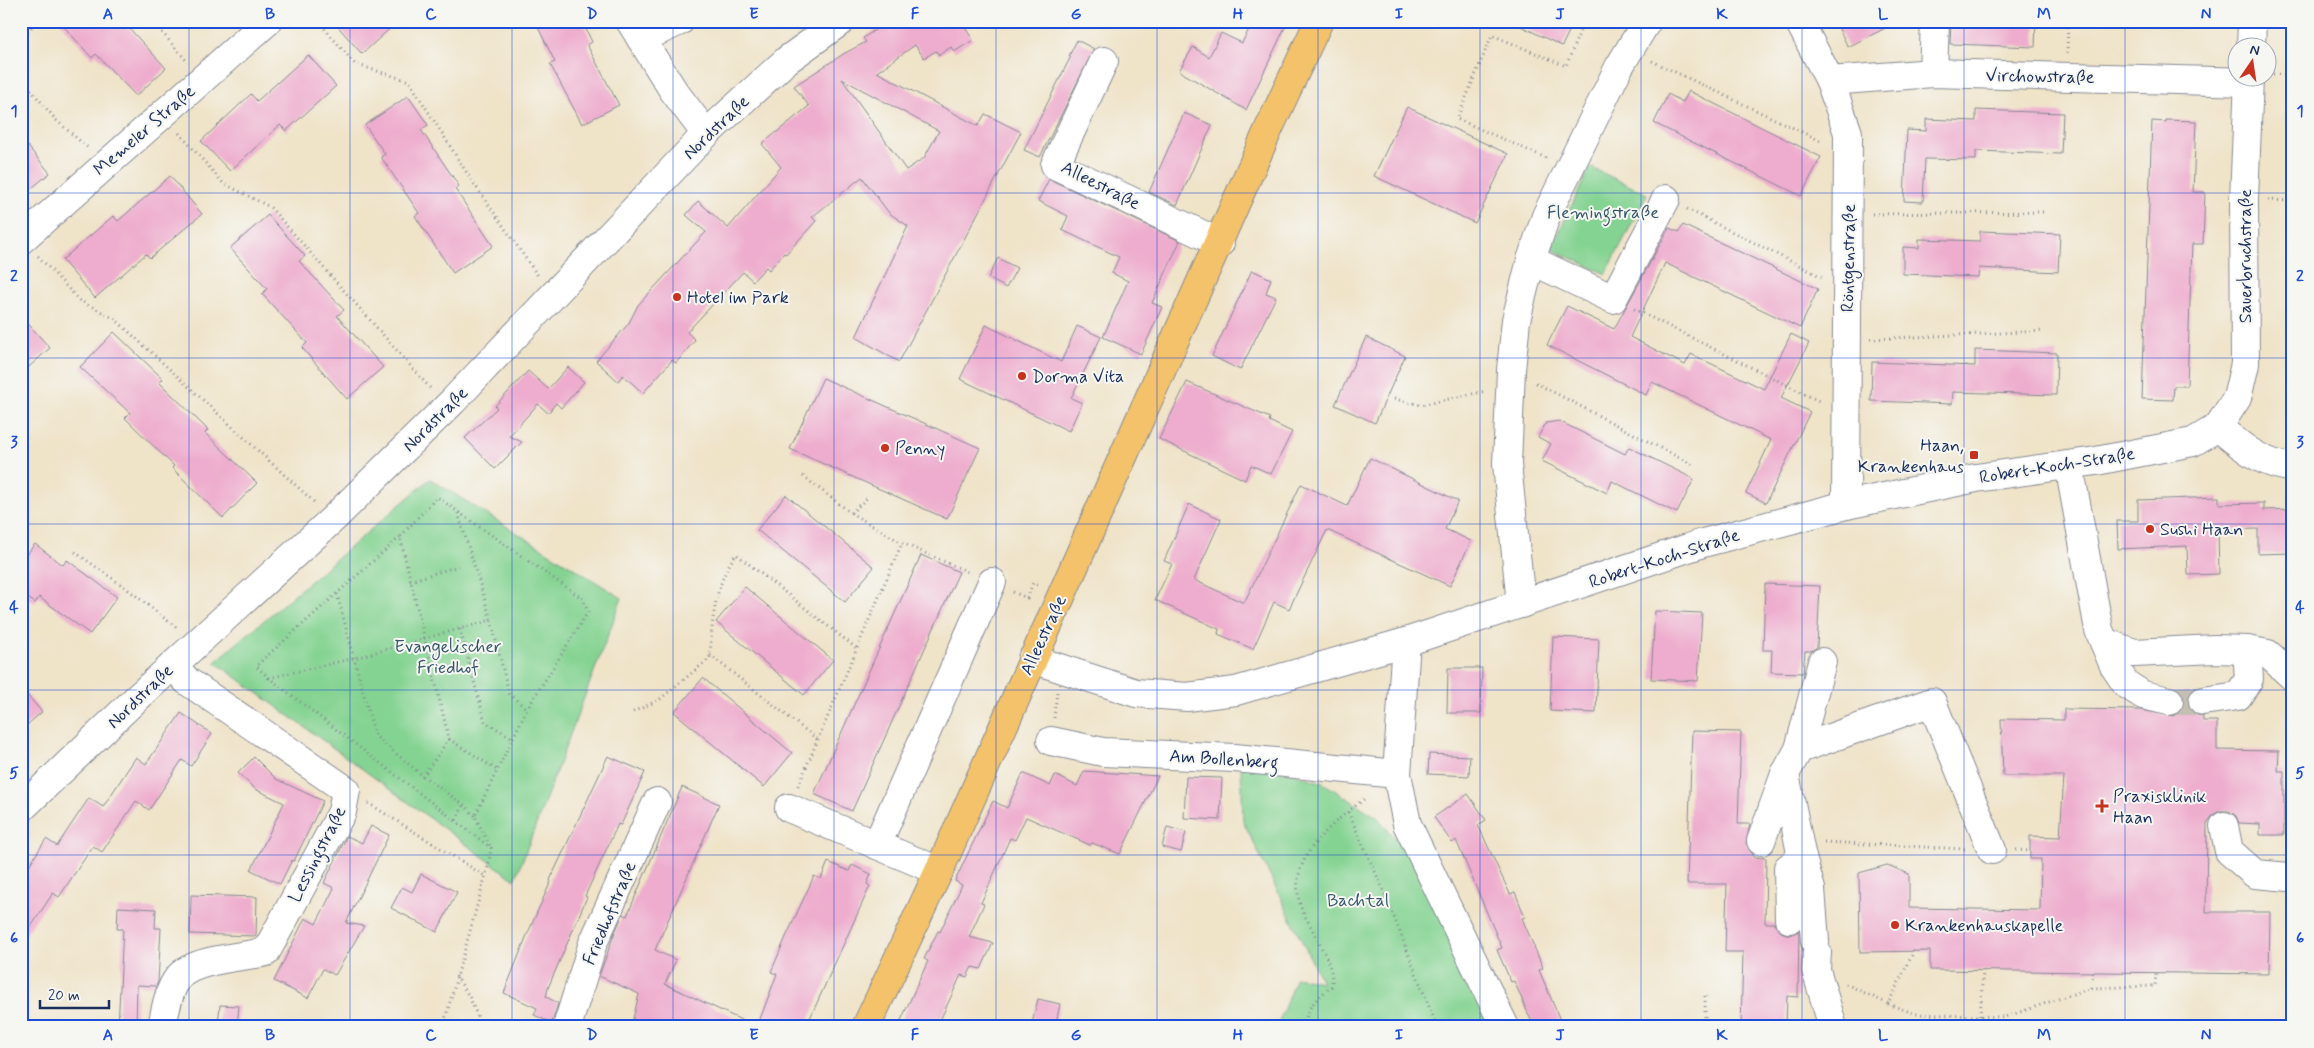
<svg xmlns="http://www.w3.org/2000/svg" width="2314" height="1048" font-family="Mynerve,sans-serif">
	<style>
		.green { fill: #84d392; stroke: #508178 }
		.building { fill: #eeadce; fill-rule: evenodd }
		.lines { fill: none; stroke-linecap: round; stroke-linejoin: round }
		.minor-tunnel { stroke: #c5bfb3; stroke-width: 28; stroke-dasharray: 28 14; stroke-linecap: butt }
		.minor-casing { stroke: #858993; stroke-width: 30 }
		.major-casing { stroke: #858993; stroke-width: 30 }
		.path { stroke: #858993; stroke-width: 3; stroke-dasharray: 1 4; stroke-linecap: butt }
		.minor { stroke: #fff; stroke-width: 28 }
		.major { stroke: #f3c26a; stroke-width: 28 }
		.grid { fill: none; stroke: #1d4ed8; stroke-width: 1; stroke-opacity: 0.55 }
		.poi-dot { fill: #c8321e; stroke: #f6f6f2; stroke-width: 2 }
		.labels { text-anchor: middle; stroke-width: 4; stroke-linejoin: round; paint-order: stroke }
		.street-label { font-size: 18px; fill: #1b2f5e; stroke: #f6f6f2 }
		.park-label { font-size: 18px; fill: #35586b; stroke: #f6f6f2 }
		.poi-label { font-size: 18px; fill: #1b2f5e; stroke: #f6f6f2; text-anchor: start }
		.neatline { fill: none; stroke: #1d4ed8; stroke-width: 2 }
		.grid-label { font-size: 16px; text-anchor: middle; font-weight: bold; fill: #1d4ed8 }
	</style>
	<rect width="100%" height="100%" fill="#f6f6f2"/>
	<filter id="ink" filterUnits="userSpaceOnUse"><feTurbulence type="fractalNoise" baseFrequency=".02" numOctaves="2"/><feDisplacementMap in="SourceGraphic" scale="10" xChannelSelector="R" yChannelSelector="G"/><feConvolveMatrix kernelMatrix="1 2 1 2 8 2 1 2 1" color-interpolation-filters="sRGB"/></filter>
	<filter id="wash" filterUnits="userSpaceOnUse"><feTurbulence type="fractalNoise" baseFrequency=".0096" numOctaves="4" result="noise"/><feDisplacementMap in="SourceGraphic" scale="20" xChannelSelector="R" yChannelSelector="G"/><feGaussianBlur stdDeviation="1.12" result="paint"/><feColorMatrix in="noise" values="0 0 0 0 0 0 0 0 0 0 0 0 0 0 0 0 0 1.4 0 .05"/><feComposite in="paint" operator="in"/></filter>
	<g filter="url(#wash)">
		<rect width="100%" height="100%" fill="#efe3c8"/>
		<!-- green -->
		<g class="green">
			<path d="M1590 167 1647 194 1606 274 1551 249Z"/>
			<path d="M430 479 622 598 515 880 215 662Z"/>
			<path d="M1241 765 1293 773 1323 783 1377 817 1416 863 1491 1027H1277L1296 977 1322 982 1243 821Z"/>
		</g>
		<g id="blocks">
			<!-- building -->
			<g class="building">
				<path d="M59 21H116L124 30 128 27 166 68 136 96 96 54 92 58Z"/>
				<path d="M333 21H398L362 54Z"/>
				<path d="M535 21H582L592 42 587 45 619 105 582 124 550 64 555 62Z"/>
				<path d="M888 21H934L939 27 949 21H961L973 40 954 52 951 47 939 55 936 51 924 58 915 45 877 72 978 126 985 114 1021 132 899 362 856 337 908 226 889 213 862 177 812 217 816 221 786 254 784 253 769 270 766 267 753 281 743 272 687 332 695 340 676 363 672 360 643 393 623 375 618 381 596 361 629 323 638 305 706 232 686 215 698 201 728 228 781 167 762 144 809 106 794 86 845 53 866 42 863 38ZM842 79 939 131 924 158 906 170Z"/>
				<path d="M1253 21H1288L1246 110 1179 71 1193 47 1209 57 1221 33 1242 43Z"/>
				<path d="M1510 21H1574L1562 46Z"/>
				<path d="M1835 21H1899L1848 47Z"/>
				<path d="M1951 21H2036L2035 47 1950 44Z"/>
				<path d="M1077 40 1094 49 1040 157 1024 150 1071 56H1069Z"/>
				<path d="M308 55 336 86 286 131 280 125 230 171 201 141 251 94 257 101Z"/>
				<path d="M1689 91 1821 157 1801 196 1654 123 1668 94 1683 102Z"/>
				<path d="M408 96 428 125 421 130 459 186 455 189 493 246 453 273 415 216 419 213 381 157 385 154 365 125Z"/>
				<path d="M1407 107 1508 154 1475 223 1374 176Z"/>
				<path d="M1976 110 2063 113 2061 154 1976 151V160L1925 159 1923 202 1904 201 1907 130 1926 131V119L1976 121Z"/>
				<path d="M1184 113 1212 125 1177 205 1149 192Z"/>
				<path d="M2166 120 2196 121 2193 192H2205L2203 244H2192L2187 386H2174L2173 400 2142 399 2152 121 2166 122Z"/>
				<path d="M21 138 50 173 21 197Z"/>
				<path d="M170 176 202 214 150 258 146 254 95 298 62 260 113 216 118 221Z"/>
				<path d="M1049 179 1180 241 1152 303 1162 307 1141 354 1103 337 1128 281 1112 273 1119 257 1062 230 1068 216 1038 201Z"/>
				<path d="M268 215 305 256 299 261 344 310 337 316 383 367 347 399 302 348 307 343 262 294 267 289 230 248Z"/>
				<path d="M1683 225 1818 289 1800 328 1665 263 1630 337 1685 365 1691 354 1764 389 1791 334 1809 343 1781 398 1810 412 1766 503 1746 493 1771 440 1652 382 1646 395 1547 345 1567 306 1614 329 1669 228 1679 232Z"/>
				<path d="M1980 231 2060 234 2058 272 1979 268 1978 277 1903 274V247L1919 248V239L1980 241Z"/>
				<path d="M998 258 1017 268 1006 288 988 278Z"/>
				<path d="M1252 270 1271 279 1266 293 1276 297 1240 370 1212 356Z"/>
				<path d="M21 316 50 348 21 374Z"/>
				<path d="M986 325 1061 362 1077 326 1101 337 1071 398 1082 403 1069 431 960 379Z"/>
				<path d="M114 332 163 379 159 382 208 430 205 433 257 483 223 518 172 468 174 466 125 418 130 413 80 367Z"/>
				<path d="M1366 337 1405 356 1375 423 1335 405Z"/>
				<path d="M1975 350 2057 353 2056 395 1953 392 1952 404 1871 401 1872 362 1975 366Z"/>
				<path d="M568 367 584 382 561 408 556 403 548 413 538 404 509 436 522 442 495 469 465 438 497 408 495 406 528 371 548 389Z"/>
				<path d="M823 378 980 448 947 519 790 449Z"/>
				<path d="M1187 382 1270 418 1269 421 1292 432 1271 474 1251 465 1245 480 1159 439Z"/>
				<path d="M1559 421 1625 454 1629 447 1694 479 1677 513 1612 481 1607 493 1542 461 1551 444 1538 437 1546 423Z"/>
				<path d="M1370 458 1458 501 1445 529 1471 541 1450 586 1327 530 1289 609 1274 602 1253 649 1218 634 1219 629 1155 600 1172 564 1164 561 1189 504 1221 519 1194 580 1244 603 1301 484 1347 506Z"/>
				<path d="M786 495 874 567 845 602 757 530Z"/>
				<path d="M2219 497V504L2264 503V510L2293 509V553L2258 554V529L2218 530 2219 574 2188 575 2187 546 2118 549 2117 521H2138V500Z"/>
				<path d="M35 544 63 565 67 560 117 597 90 634 39 597 35 603 21 593V562Z"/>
				<path d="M921 555 959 572 852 811 814 794Z"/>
				<path d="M1765 584 1820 586 1817 647 1811 651H1805L1803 673 1771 672 1772 650H1763Z"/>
				<path d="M745 587 833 660 804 695 716 622Z"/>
				<path d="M1655 611 1702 613 1698 681 1651 679Z"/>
				<path d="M1553 637 1599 639 1596 713 1550 711Z"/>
				<path d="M1448 668H1482L1481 713H1447Z"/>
				<path d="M703 678 792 753 764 787 674 712Z"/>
				<path d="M21 688 42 712 21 730Z"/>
				<path d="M2182 693H2190L2188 703 2190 710 2197 715 2203 716V721H2217V750L2279 751 2278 771H2284V835H2260V824L2239 823 2236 816 2229 811H2220L2214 814 2207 823 2206 912H2270L2269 974 1930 970V951L1860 952 1859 873 1887 865 1909 874V908L2040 910 2041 859H2030V836L2060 837 2064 776H2003L2001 719 2064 720V709L2140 710 2173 716 2180 712 2184 705Z"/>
				<path d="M181 713 212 734 191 766 182 760 149 810 136 801 102 852 93 846 59 897 53 893 21 942V878L46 839 57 846 89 798 103 807 136 757 146 764Z"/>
				<path d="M1692 731 1741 732 1738 824H1750L1746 843 1754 857 1766 858 1765 923H1774L1781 932 1789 935 1799 931 1798 997 1787 996 1786 1027H1741L1743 952H1725L1727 884H1687Z"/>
				<path d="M1429 754 1470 756 1469 776 1428 774Z"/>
				<path d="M608 756 645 772 621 825 618 824 585 896 587 897 548 988 546 997 558 1003 552 1023 534 1015 537 1008 504 993 527 935 551 881 550 880Z"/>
				<path d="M254 757 276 779 323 801 294 861 292 860 280 884 251 870 284 803 255 789 238 773Z"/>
				<path d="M1084 771 1158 776 1120 854 1092 843 1090 845 1026 817 1015 840 1010 838 981 903 984 904 969 937 993 943 981 969 972 967 967 977 961 975 937 1027H898L928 961 924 959 938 931 940 932 962 885 955 881 993 801 1007 808 1023 773 1050 786 1055 775 1077 786Z"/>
				<path d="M1186 777 1222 778 1220 820 1184 818Z"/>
				<path d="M682 787 719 804 655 950 676 960 665 984 756 1027H631L639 994 599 976 615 932 623 914 627 916Z"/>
				<path d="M1468 794 1486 820 1478 825 1510 894 1515 892 1525 917 1522 918 1543 968 1539 970 1563 1027H1534L1514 981 1511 982 1497 950 1502 948 1456 840 1452 843 1434 817Z"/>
				<path d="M371 826 389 835 346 923 364 926 335 975 323 969 308 998 274 981 305 918 316 924 334 888 324 883 347 836 362 843Z"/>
				<path d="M1167 827 1186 832 1181 852 1162 847Z"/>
				<path d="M828 862 849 871 852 865 871 874 867 884 870 886 806 1027H757L777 974 771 972 786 937 814 876 821 879Z"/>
				<path d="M421 874 457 892 437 932 391 908 402 887 412 892Z"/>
				<path d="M191 895 257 897 256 936 190 934Z"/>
				<path d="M118 907 156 909 155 928H161L158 982 156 986 137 985 136 1027H118L123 929H117Z"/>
				<path d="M1038 999 1060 1004 1055 1027H1031Z"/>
				<path d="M220 1005 239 1006 237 1026 218 1024Z"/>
			</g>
		</g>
	</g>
	<g filter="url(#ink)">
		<use href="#blocks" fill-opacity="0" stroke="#858993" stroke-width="1"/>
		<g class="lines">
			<!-- minor-tunnel -->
			<path class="minor-tunnel" d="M2169 701H2203"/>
			<defs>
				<g id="minor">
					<path d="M630 21 673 90 706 134"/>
					<path d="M1799 21 1830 81 1848 133 1846 505"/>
					<path d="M641 39 680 21"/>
					<path d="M2251 48 2252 21"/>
					<path d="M1104 61 1055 165 1220 243"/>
					<path d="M1933 73 1935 21"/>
					<path d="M1830 81 1933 73 2249 82"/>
					<path d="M21 240 268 21"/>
					<path d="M1531 260 1613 299 1666 199"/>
					<path d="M2218 427C2240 445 2263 466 2293 467"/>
					<path d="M2069 465 2099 630 2114 666 2126 684 2143 695 2169 701"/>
					<path d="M1521 604 1507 464 1511 370 1516 320 1531 260 1546 216 1619 67 1647 21"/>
					<path d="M1406 642 1397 774 1407 824 1505 1027"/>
					<path d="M2104 642 2134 653 2215 649 2247 650 2268 654 2293 677"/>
					<path d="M1032 659 1136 693 1187 697 1236 691 1406 642 1703 543 1846 505 1976 478 2096 461 2193 442 2218 427 2237 398 2245 364 2244 199 2249 78"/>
					<path d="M2203 701 2238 696 2249 679 2247 650"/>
					<path d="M1051 741 1103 752 1235 758 1397 774"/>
					<path d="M1799 749 1822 662"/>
					<path d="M789 808 939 871"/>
					<path d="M21 809 137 698 334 518 453 401 706 134 787 60 841 21"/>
					<path d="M2224 826 2229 851 2255 874 2289 877 2293 875"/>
					<path d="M1761 841 1785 774"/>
					<path d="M877 845 992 582"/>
					<path d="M1789 919 1788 868 1802 858"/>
					<path d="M1815 941 1811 889 1802 858 1785 774 1799 749 1932 702 1992 850"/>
					<path d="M1817 952 1816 970 1833 1027"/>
					<path d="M162 1027C165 1012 168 991 178 978 193 959 243 957 266 952L342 812 346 790 187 681 173 665"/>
					<path d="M567 1027 593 943 657 802"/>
				</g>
				<path id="major" d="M866 1027 939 871 1270 126 1319 21"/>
			</defs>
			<!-- minor casing -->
			<use href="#minor" class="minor-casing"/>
			<!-- major casing -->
			<use href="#major" class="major-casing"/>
			<!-- path -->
			<g class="path">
				<path d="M152 21 186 60"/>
				<path d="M318 21 355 64 409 81 472 181 538 276"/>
				<path d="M21 39 37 21"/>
				<path d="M21 47 22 39"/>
				<path d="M2067 53 2068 21"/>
				<path d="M1652 61 1823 142"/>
				<path d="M2273 74 2293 75"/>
				<path d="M21 78 56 120 88 148"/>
				<path d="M179 133 223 183 270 207 430 388"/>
				<path d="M1546 158 1457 119 1492 35 1566 66 1584 21"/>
				<path d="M2268 200 2293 201"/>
				<path d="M1687 209 1822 277"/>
				<path d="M1872 214 2043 212"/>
				<path d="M38 256 79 300 115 319 314 502"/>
				<path d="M1634 309 1821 402"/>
				<path d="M1870 339 2044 331"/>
				<path d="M1536 383 1695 466"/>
				<path d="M1394 399 1421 405 1486 391"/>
				<path d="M803 476 851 513 902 543 971 573"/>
				<path d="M458 513 491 620"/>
				<path d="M851 513 868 497"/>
				<path d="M75 552 130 591 177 628"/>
				<path d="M410 581 458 566"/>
				<path d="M1013 592 1027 598 1033 583 1040 586"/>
				<path d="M337 594 375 736 423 776"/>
				<path d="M460 629 485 722 513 738"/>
				<path d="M710 655 818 740"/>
				<path d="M269 678 256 666 400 537"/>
				<path d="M633 712 659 700 710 658C712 621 714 585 736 554L856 648"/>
				<path d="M1054 718 1057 692"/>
				<path d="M449 739 497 770"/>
				<path d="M798 786 902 543"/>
				<path d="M368 803 485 876"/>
				<path d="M1348 812 1383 889 1437 1027"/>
				<path d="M475 816 464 805 423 776 449 739 400 537 437 497 583 599 588 612 527 709"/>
				<path d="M456 820 464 805"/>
				<path d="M1824 842 1965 849"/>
				<path d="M2016 850 2030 851"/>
				<path d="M456 976 469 996 482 1027"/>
				<path d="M1846 984 1888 1004 1914 951"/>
				<path d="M2091 988 2093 972"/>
				<path d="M1888 1004 1916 1014 2005 1017 2091 988 2155 986 2156 973"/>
				<path d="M1980 1016 1983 971"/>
				<path d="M443 1027 488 867 491 848 269 678 355 658 491 620 509 694 527 709 475 816 491 848"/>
				<path d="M1306 1027C1304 1007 1318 998 1332 986 1333 965 1324 954 1315 935 1311 925 1303 915 1300 904 1286 857 1334 822 1367 797"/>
				<path d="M1705 1027V992"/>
			</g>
			<!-- minor -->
			<use href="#minor" class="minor"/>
			<!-- major -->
			<use href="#major" class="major"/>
		</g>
	</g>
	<!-- grid -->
	<path class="grid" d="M189 21V1027M350 21V1027M512 21V1027M673 21V1027M834 21V1027M996 21V1027M1157 21V1027M1318 21V1027M1480 21V1027M1641 21V1027M1802 21V1027M1964 21V1027M2125 21V1027M21 193H2293M21 358H2293M21 524H2293M21 690H2293M21 855H2293"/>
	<!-- markers -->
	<g class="poi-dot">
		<circle cx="677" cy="297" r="5"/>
		<circle cx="1022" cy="376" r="5"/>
		<circle cx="885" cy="448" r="5"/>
		<rect x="1969" y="450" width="10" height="10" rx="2.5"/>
		<circle cx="2150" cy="529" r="5"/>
		<path d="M2099.5 798.5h5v5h5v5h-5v5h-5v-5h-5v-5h5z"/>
		<circle cx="1895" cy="925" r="5"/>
	</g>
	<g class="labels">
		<!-- street labels -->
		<g class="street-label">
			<text transform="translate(2040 76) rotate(1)" y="6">Virchowstraße</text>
			<text transform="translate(716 127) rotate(-44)" y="6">Nordstraße</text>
			<text transform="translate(144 130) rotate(-41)" y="6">Memeler Straße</text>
			<text transform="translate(1101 185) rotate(27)" y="6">Alleestraße</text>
			<text transform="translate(2245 256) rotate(-90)" y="6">Sauerbruchstraße</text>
			<text transform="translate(1848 258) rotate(-89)" y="6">Röntgenstraße</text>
			<text transform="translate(435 419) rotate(-45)" y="6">Nordstraße</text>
			<text transform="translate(2057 465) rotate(-9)" y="6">Robert-Koch-Straße</text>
			<text transform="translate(1664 558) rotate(-18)" y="6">Robert-Koch-Straße</text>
			<text transform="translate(1043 635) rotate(-65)" y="6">Alleestraße</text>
			<text transform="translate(140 696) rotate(-44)" y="6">Nordstraße</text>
			<text transform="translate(1224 759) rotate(4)" y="6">Am Bollenberg</text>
			<text transform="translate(317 854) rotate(-63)" y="6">Lessingstraße</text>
			<text transform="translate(609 913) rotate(-67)" y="6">Friedhofstraße</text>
		</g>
		<!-- park labels -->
		<g class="park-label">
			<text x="1603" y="218">Flemingstraße</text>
			<text x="448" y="652">Evangelischer<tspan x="448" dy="21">Friedhof</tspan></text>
			<text x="1358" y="906">Bachtal</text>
		</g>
		<!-- poi labels -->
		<g class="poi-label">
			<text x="687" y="303">Hotel im Park</text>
			<text x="1032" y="382">Dorma Vita</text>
			<text x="1964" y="451" text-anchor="end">Haan,<tspan x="1964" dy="21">Krankenhaus</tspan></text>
			<text x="895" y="454">Penny</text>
			<text x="2160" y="535">Sushi Haan</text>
			<text x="2113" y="802">Praxisklinik<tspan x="2113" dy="21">Haan</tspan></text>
			<text x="1905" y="931">Krankenhauskapelle</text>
		</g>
	</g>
	<!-- margin -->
	<rect width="2314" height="1048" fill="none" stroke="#f6f6f2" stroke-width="55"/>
	<!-- north arrow -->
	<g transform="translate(2252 62) rotate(13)"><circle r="24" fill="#f6f6f2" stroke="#9ea6b7"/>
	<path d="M0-4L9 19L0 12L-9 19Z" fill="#c8321e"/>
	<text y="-8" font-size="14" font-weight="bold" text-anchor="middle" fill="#1b2f5e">N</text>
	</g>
	<!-- scale -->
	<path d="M40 1000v8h69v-8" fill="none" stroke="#1b2f5e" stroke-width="2.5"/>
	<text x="48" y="1000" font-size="15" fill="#1b2f5e" stroke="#f6f6f2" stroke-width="4" paint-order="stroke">20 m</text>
	<rect x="28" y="28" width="2258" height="992" class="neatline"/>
	<g class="grid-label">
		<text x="108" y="19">A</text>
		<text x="270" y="19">B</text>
		<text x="431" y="19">C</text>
		<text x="592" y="19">D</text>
		<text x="754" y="19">E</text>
		<text x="915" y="19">F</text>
		<text x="1076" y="19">G</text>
		<text x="1238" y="19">H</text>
		<text x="1399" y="19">I</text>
		<text x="1560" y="19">J</text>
		<text x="1722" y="19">K</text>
		<text x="1883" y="19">L</text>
		<text x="2044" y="19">M</text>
		<text x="2206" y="19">N</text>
		<text x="14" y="116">1</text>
		<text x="2300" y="116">1</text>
		<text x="14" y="281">2</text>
		<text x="2300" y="281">2</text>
		<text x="14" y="447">3</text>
		<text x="2300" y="447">3</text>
		<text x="14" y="612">4</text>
		<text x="2300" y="612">4</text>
		<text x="14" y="778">5</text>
		<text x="2300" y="778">5</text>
		<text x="14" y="943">6</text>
		<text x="2300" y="943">6</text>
		<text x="108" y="1040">A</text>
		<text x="270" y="1040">B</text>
		<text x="431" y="1040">C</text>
		<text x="592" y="1040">D</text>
		<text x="754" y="1040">E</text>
		<text x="915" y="1040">F</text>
		<text x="1076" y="1040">G</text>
		<text x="1238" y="1040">H</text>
		<text x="1399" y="1040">I</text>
		<text x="1560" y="1040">J</text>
		<text x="1722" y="1040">K</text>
		<text x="1883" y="1040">L</text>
		<text x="2044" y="1040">M</text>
		<text x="2206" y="1040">N</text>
	</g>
</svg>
